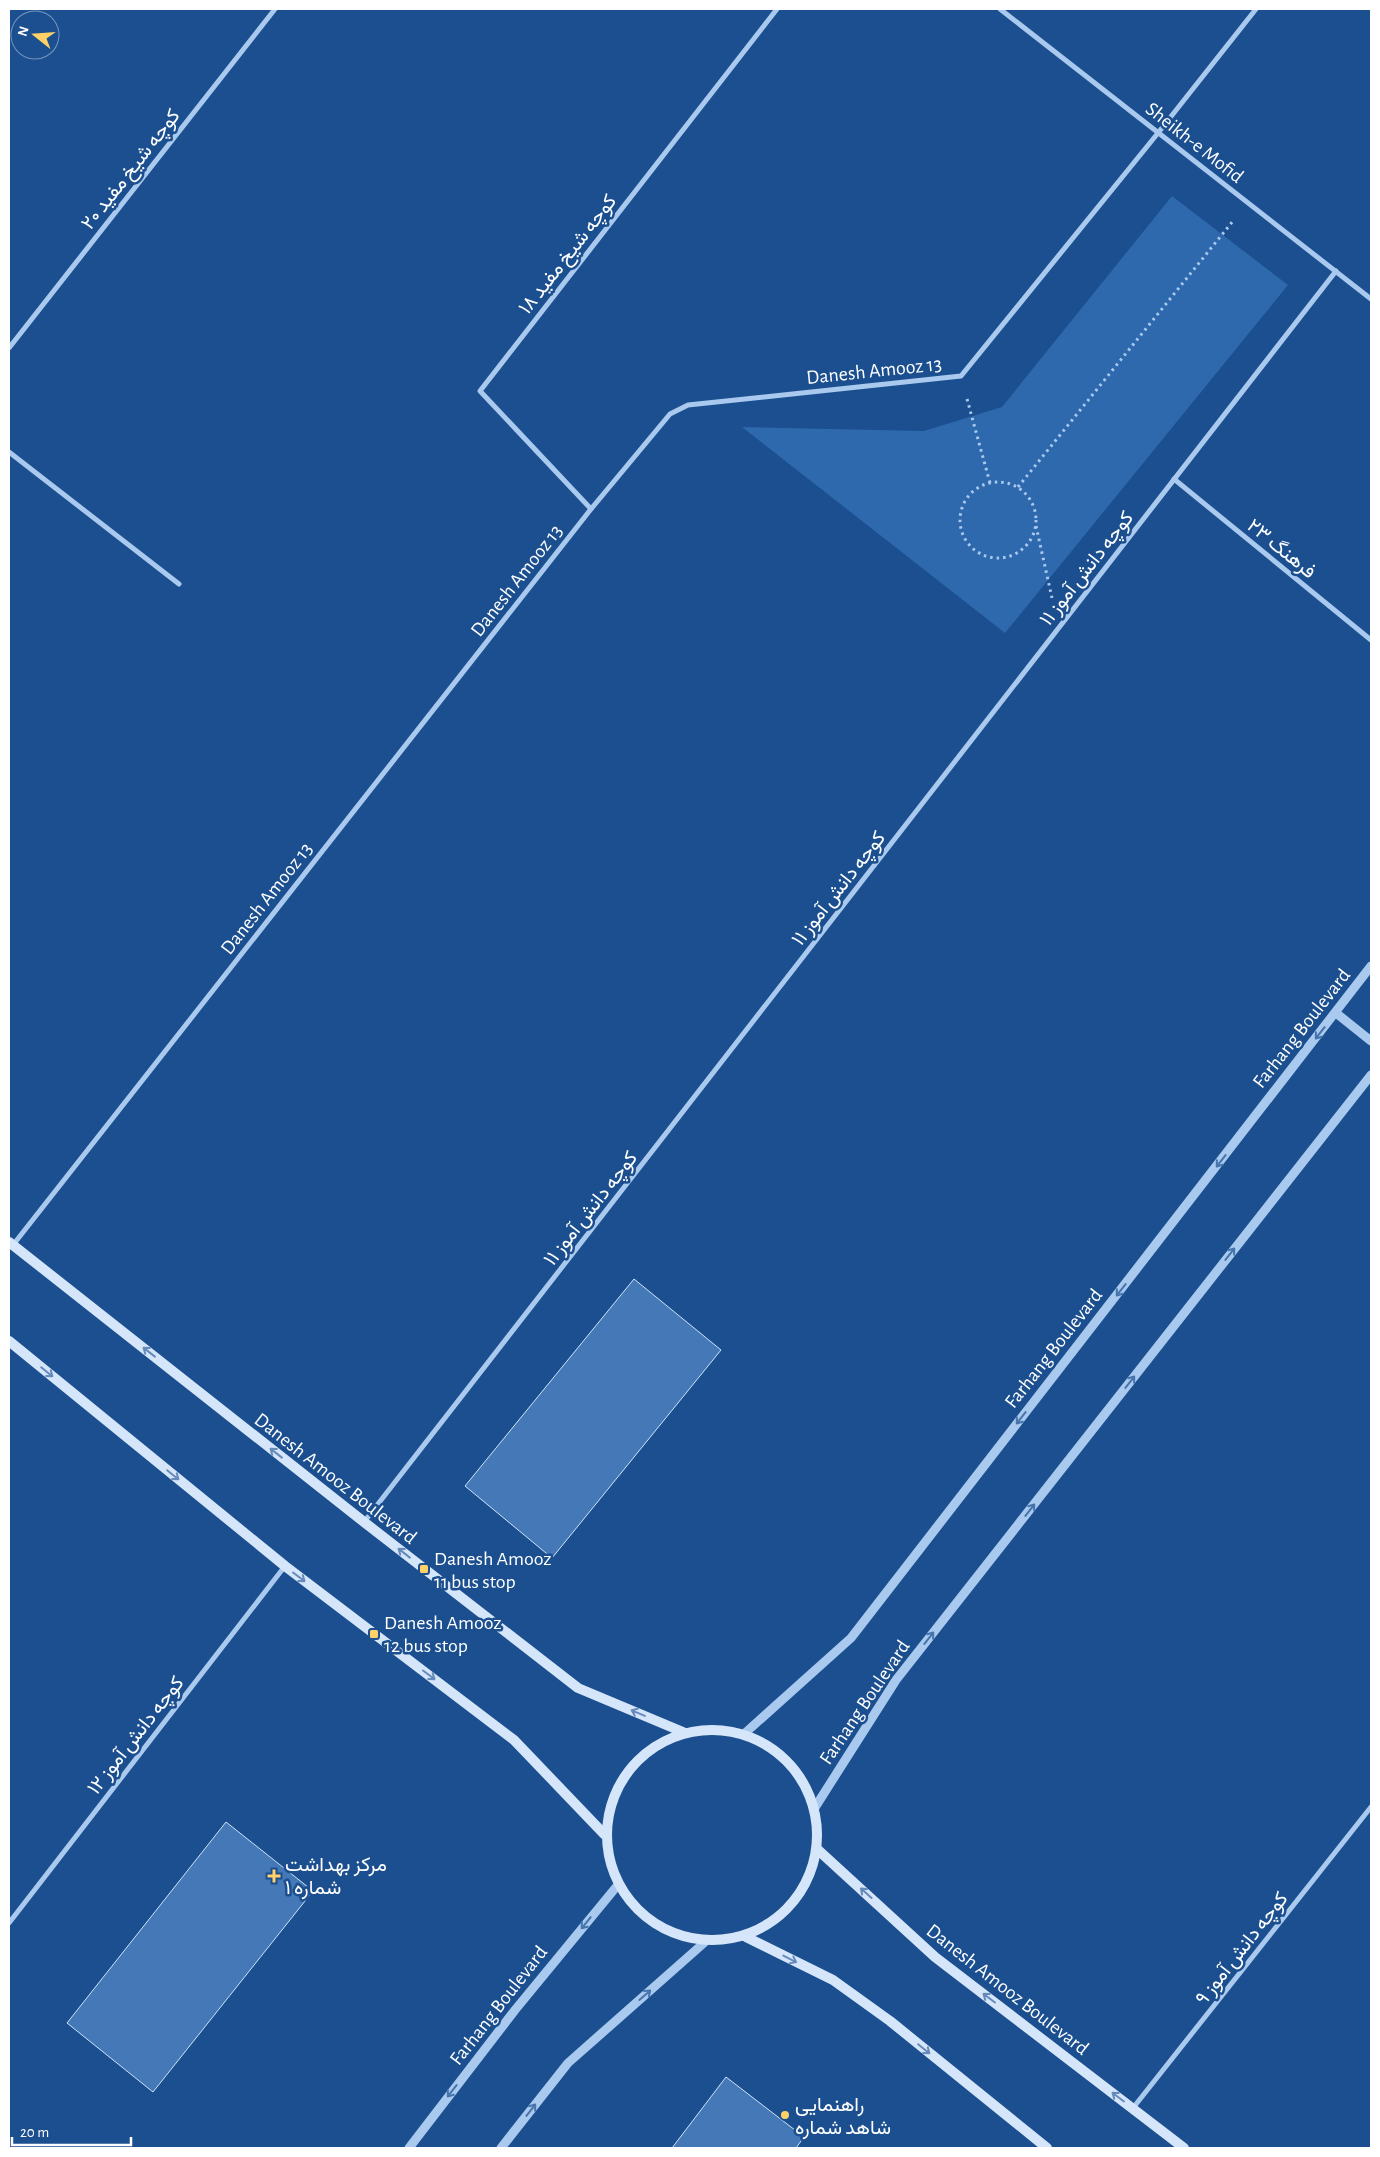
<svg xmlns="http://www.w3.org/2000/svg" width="1380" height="2157" font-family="'Alegreya Sans',Vazirmatn,sans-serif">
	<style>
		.green { fill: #2e69ad }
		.building { fill: #4478b7; stroke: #cfe3fa }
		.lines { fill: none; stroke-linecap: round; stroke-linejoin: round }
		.path { stroke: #a9c9ee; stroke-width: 3; stroke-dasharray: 2.5 4; stroke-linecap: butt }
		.minor { stroke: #a9c9ee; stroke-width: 5 }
		.tertiary { stroke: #a9c9ee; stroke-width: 9 }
		.secondary { stroke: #d6e6fa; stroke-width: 10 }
		.oneway { stroke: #4674ac }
		.oneway2 { stroke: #668bba }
		.poi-dot { fill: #ffd166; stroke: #1b4f8f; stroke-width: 2 }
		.labels { text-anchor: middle; stroke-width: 5; stroke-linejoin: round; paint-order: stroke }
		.street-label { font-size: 20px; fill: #fff; stroke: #1b4f8f }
		.poi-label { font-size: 20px; fill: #fff; stroke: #1b4f8f; text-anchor: start }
	</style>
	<rect width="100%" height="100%" fill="#1b4f8f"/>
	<!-- green -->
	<path class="green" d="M1172 196 1288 285 1005 633 742 427 924 431 1002 407Z"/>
	<!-- building -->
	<g class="building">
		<path d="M634 1279 721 1350 552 1558 465 1486Z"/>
		<path d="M226 1822 313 1891 153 2092 67 2023Z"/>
		<path d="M726 2077 804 2137 796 2148H672Z"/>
	</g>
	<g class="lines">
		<!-- path -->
		<g class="path">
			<path d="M967 399 990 483"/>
			<circle cx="998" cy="520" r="38"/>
			<path d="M1018 487 1233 221"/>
			<path d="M1036 526 1052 598"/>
		</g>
		<!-- minor -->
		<g class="minor">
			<path d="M1000 9 1371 299"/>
			<path d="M9 348 275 9"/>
			<path d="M9 452 179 584"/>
			<path d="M1174 479 1371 640"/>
			<path d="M591 509 480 391 777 9"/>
			<path d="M13 1245 591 509 670 414 688 405 961 376 1158 133 1256 9"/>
			<path d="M364 1522 1336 271"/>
			<path d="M9 1923 285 1566"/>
			<path d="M1133 2108 1371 1807"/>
		</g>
		<!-- tertiary -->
		<g class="tertiary">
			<path d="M1336 1013 1371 1041"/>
			<path d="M744 1734 851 1638 1371 966"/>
			<path d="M814 1809 896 1680 1371 1075"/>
			<path d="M409 2148 515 2010 617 1886"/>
			<path d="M501 2148 568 2063 705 1942"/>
		</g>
		<!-- secondary -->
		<g class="secondary">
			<path d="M9 1242 364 1522 578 1688 683 1732"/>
			<path d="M9 1341 285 1566 514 1740 604 1834"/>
			<circle cx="712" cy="1835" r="105"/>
			<path d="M817 1849 935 1957 1184 2148"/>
			<path d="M746 1937 833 1980 890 2021 1047 2148"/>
		</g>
	</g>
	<!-- one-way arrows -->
	<defs><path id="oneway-shaft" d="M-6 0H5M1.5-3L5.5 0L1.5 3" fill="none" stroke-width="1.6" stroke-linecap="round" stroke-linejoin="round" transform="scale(1.25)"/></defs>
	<g class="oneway">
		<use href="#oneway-shaft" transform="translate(1320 1033) rotate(128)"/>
		<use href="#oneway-shaft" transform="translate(1221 1161) rotate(128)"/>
		<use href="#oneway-shaft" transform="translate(1230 1254) rotate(-52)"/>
		<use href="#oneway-shaft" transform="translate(1121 1290) rotate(128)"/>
		<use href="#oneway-shaft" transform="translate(1130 1382) rotate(-52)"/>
		<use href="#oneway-shaft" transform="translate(1021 1418) rotate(128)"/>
		<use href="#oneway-shaft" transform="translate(1030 1510) rotate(-52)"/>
		<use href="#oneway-shaft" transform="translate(929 1638) rotate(-52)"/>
		<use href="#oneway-shaft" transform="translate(586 1923) rotate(129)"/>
		<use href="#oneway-shaft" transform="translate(645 1995) rotate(-41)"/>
		<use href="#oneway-shaft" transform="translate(452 2091) rotate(128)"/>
		<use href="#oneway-shaft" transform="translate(531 2110) rotate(-52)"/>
	</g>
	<g class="oneway2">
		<use href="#oneway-shaft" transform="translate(149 1352) rotate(-142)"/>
		<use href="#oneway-shaft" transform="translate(47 1372) rotate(39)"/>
		<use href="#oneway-shaft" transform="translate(276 1453) rotate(-142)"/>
		<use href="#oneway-shaft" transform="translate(173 1475) rotate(39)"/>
		<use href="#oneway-shaft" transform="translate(404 1553) rotate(-142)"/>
		<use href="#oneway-shaft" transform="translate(299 1577) rotate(37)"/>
		<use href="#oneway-shaft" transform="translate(429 1675) rotate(37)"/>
		<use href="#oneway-shaft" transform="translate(638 1713) rotate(-157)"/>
		<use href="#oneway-shaft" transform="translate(866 1893) rotate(-138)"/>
		<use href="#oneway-shaft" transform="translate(790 1959) rotate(27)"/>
		<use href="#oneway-shaft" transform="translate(989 1998) rotate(-143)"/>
		<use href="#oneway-shaft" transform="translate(924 2049) rotate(39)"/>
		<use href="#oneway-shaft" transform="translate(1118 2097) rotate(-143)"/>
	</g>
	<!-- markers -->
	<g class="poi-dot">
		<rect x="419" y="1564" width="10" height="10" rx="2.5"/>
		<rect x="369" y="1629" width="10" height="10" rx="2.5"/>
		<path d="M271.5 1868.5h5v5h5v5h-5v5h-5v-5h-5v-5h5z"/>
		<circle cx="785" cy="2115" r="5"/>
	</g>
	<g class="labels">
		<!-- street labels -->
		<g class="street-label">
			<text transform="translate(1195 142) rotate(38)" y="7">Sheikh-e Mofid</text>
			<text transform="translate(130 169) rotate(-52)" y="7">کوچه شیخ مفید ۲۰</text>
			<text transform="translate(567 254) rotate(-52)" y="7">کوچه شیخ مفید ۱۸</text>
			<text transform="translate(874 370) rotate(-6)" y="7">Danesh Amooz 13</text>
			<text transform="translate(1282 548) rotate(39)" y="7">فرهنگ ۲۳</text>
			<text transform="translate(1086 568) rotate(-52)" y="7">کوچه دانش آموز ۱۱</text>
			<text transform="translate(516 580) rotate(-52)" y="7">Danesh Amooz 13</text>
			<text transform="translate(838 888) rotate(-52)" y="7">کوچه دانش آموز ۱۱</text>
			<text transform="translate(266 898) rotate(-52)" y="7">Danesh Amooz 13</text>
			<text transform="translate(1301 1028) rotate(-52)" y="7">Farhang Boulevard</text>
			<text transform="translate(590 1208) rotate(-52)" y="7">کوچه دانش آموز ۱۱</text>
			<text transform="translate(1053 1348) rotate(-52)" y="7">Farhang Boulevard</text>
			<text transform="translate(336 1478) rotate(38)" y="7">Danesh Amooz Boulevard</text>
			<text transform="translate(864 1702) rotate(-56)" y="7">Farhang Boulevard</text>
			<text transform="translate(135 1735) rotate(-52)" y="7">کوچه دانش آموز ۱۲</text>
			<text transform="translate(1241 1948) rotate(-52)" y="7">کوچه دانش آموز ۹</text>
			<text transform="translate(1008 1989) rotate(38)" y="7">Danesh Amooz Boulevard</text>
			<text transform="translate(498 2005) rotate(-52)" y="7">Farhang Boulevard</text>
		</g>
		<!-- poi labels -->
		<g class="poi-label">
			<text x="434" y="1565">Danesh Amooz<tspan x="434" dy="23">11 bus stop</tspan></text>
			<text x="384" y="1629">Danesh Amooz<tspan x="384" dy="23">12 bus stop</tspan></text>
			<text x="285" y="1871">مرکز بهداشت<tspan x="285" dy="23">شماره ۱</tspan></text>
			<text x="795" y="2111">راهنمایی<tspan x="795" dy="23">شاهد شماره</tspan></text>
		</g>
	</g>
	<!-- border -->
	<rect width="1380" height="2157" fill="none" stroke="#ffffff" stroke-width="20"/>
	<!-- north arrow -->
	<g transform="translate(35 35) rotate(287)"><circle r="24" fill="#1b4f8f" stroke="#7695bc"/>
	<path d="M0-4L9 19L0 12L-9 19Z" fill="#ffd166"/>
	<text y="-8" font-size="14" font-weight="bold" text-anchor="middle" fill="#ffffff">N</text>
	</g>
	<!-- scale -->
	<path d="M12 2137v8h119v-8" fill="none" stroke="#ffffff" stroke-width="2.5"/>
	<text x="20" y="2137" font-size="15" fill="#ffffff" stroke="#1b4f8f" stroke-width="4" paint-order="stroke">20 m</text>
</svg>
